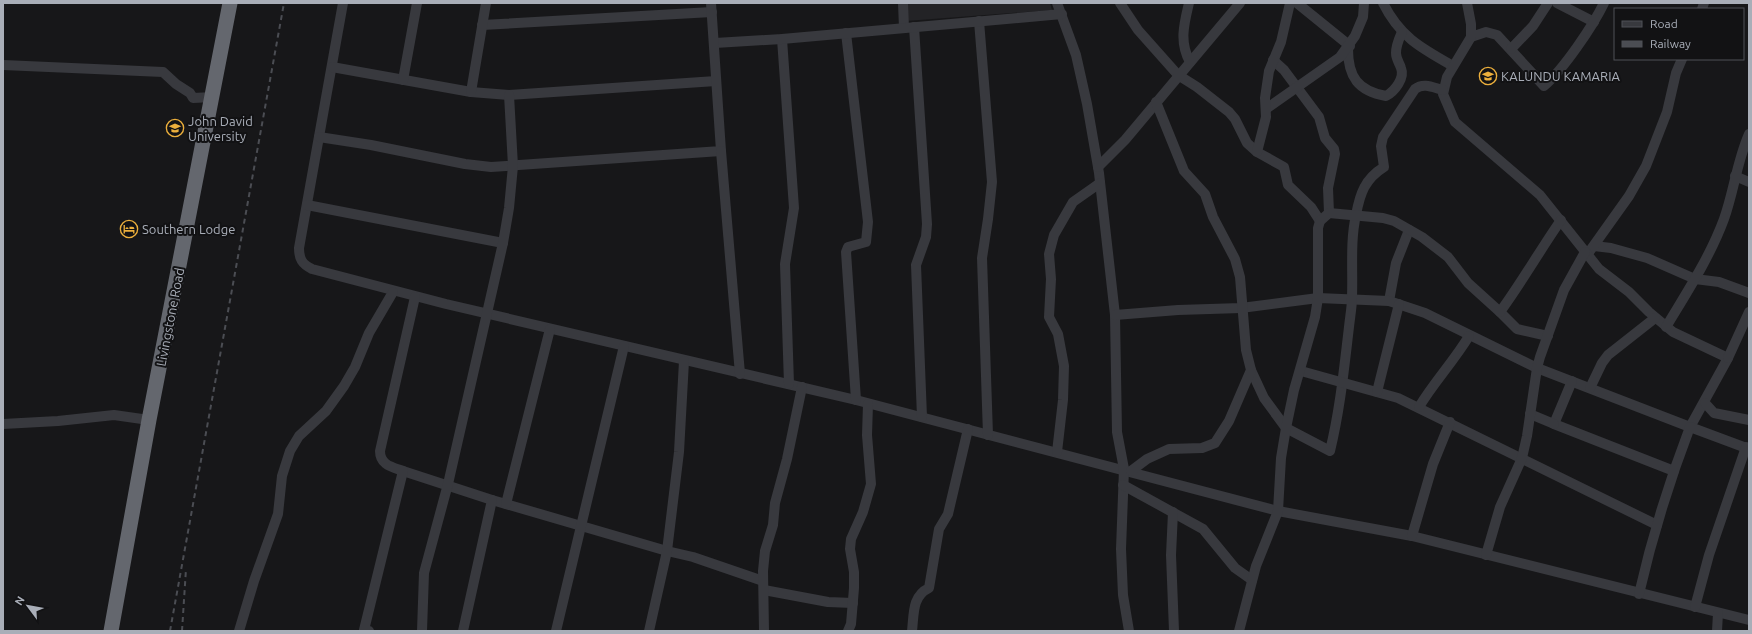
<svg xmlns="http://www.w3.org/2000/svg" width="1752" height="634" font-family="Ubuntu,sans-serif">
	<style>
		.built { fill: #232326 }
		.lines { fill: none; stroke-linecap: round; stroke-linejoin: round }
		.minor { stroke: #38393e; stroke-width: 10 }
		.highway { stroke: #64676e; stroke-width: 15 }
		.rail { stroke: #4b4d53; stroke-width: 2; stroke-dasharray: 5 4; stroke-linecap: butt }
		.labels { text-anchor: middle; stroke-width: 4; stroke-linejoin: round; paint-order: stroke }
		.poi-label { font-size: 13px; fill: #a9aeb8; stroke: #121214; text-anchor: start }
		.street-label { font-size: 13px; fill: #a9aeb8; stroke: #121214 }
	</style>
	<rect width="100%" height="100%" fill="#171719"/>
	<!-- built -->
	<path class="built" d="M906 3H1050L1052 10 906 21Z"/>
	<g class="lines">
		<!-- minor -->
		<g class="minor">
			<path d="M343 3 299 248C299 259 302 264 312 269L446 304 856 400 1278 511 1412 536 1749 620"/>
			<path d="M903 3 904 28"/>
			<path d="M1057 3 1076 55 1087 104 1099 173 1115 315 1117 432 1124 469 1121 549 1123 595 1129 631"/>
			<path d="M1120 3 1138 30 1178 75 1197 87 1229 112 1235 119 1247 143 1257 152 1284 167 1288 185 1311 207 1320 221"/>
			<path d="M1189 3C1184 24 1179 42 1190 62"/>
			<path d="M1297 3 1350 46"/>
			<path d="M1383 3C1400 37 1421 48 1453 66"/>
			<path d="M1557 3 1594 22"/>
			<path d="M1702 9 1704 3"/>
			<path d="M979 21 992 182 988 219 982 258 988 435"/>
			<path d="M482 25 712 12"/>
			<path d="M914 27 927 224 926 237 916 265 922 417"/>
			<path d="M846 33 868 222 866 242 848 247 846 252 856 400"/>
			<path d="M1471 37 1486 32 1497 35 1544 86C1563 70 1593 26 1604 3"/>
			<path d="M782 39 794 208 785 264 789 384"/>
			<path d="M715 43 782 39 1062 14"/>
			<path d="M1348 49C1348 77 1358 91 1386 96 1395 91 1405 78 1401 68 1399 62 1396 59 1396 53 1396 45 1399 39 1402 32"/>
			<path d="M1511 49 1533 26 1548 3"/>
			<path d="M1273 60 1284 70 1319 117 1325 138 1334 149 1335 154 1328 188 1329 213"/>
			<path d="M3 65 163 72 176 84 190 93 193 98 213 97"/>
			<path d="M332 67 471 92 509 95 716 81"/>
			<path d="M403 80 417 3"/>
			<path d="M471 92 486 3"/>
			<path d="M1266 109 1340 57 1355 36 1363 17 1364 3"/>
			<path d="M319 137 371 145 465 164 491 167 721 151 711 3"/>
			<path d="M721 151 740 374"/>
			<path d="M1257 152 1266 117 1265 98 1269 71 1281 42 1290 3"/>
			<path d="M1098 167 1125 140 1240 3"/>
			<path d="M1735 176 1749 182"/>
			<path d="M307 205 503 243"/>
			<path d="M1594 246 1611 248 1647 258 1695 279 1719 282 1749 293"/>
			<path d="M1587 255 1629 196 1646 166 1667 112 1676 73 1682 59"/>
			<path d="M1389 301 1396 263 1409 230"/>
			<path d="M1500 312 1517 329 1548 336"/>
			<path d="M1115 315 1178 310 1241 308 1318 298 1389 301 1425 313 1537 368 1690 427 1728 358 1673 332 1649 312 1629 292 1599 269 1540 195 1455 122 1443 94 1447 77 1471 37V24L1467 3"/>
			<path d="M1666 327C1687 292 1710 257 1724 219 1734 191 1737 161 1749 134"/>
			<path d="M1728 358 1749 312"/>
			<path d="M1251 370 1264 398 1286 428 1330 451C1340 410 1344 369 1349 327 1350 317 1352 307 1352 297 1353 270 1350 241 1356 215 1360 193 1365 179 1384 167L1381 146 1383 137 1415 89C1424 82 1434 88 1443 90"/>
			<path d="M1301 371 1398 398 1657 525"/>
			<path d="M1572 381 1554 424 1674 471"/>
			<path d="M1590 388 1602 363 1608 355 1655 318"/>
			<path d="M1377 392 1399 304"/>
			<path d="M1705 403 1714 413 1749 420"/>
			<path d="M1419 407C1434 382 1454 361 1469 336"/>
			<path d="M1530 414 1554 424"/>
			<path d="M3 424 58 421 114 415 149 420"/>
			<path d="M1057 452 1063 400 1064 366 1058 334 1049 317 1051 279 1049 254 1054 235 1073 202 1100 183"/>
			<path d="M403 471 492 500 667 551 693 557 763 581"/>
			<path d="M1131 471 1147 459 1169 449 1202 448 1215 443 1229 421 1251 370 1246 350 1240 277 1235 259 1213 217 1205 194 1184 171 1156 102"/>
			<path d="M1123 485 1203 529 1235 568 1252 580"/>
			<path d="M506 504 550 329"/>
			<path d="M1173 512 1171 555 1174 631"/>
			<path d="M1412 536 1433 464 1450 422"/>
			<path d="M1486 555 1500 507 1522 458 1527 436 1537 368 1540 357 1564 290 1585 252"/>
			<path d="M764 590 828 602 853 603"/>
			<path d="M1639 594C1652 537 1669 482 1690 427L1749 449"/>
			<path d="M1695 607 1709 555 1746 447"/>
			<path d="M239 631 254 581 278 514 282 476 290 451 299 436 326 411 344 386 355 367 369 333 393 292"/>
			<path d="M369 631 364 630 403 471C392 467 380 465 380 451L415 297"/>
			<path d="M422 631 424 573 448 484 503 243 509 208 513 166 509 95"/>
			<path d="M463 631 492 500"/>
			<path d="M556 631 624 346"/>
			<path d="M649 631 667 551 679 452 684 361"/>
			<path d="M764 631 763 571 765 551 773 525 775 503 787 459 802 387"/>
			<path d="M848 631 851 624 854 588V572L850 549 851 539 863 512 871 484 867 435 868 404"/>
			<path d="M912 631C914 614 912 596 929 588L939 529 948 514 968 429"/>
			<path d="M1239 631 1256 566 1278 511 1281 458 1286 428 1294 390 1315 317 1318 298V228L1320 221 1329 213 1383 218 1394 221 1422 237 1448 257 1468 283 1500 312C1522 282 1540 250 1561 220"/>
			<path d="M1717 631 1718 613"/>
		</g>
		<!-- highway -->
		<path class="highway" d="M111 631 149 420 230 3"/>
		<!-- rail -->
		<g class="rail">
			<path d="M170 631 284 3"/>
			<path d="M182 631 186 569"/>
		</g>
	</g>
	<!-- icons -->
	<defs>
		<symbol id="school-ring" viewBox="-11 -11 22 22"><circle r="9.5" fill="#121214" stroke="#ecaf3c" stroke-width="1.5"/><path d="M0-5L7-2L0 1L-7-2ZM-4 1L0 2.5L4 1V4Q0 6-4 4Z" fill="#ecaf3c"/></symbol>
		<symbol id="university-ring" viewBox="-11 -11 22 22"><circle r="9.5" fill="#121214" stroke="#ecaf3c" stroke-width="1.5"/><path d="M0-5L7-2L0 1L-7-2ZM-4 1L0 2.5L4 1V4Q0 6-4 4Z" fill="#ecaf3c"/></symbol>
		<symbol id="hotel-ring" viewBox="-11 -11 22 22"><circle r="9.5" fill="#121214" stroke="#ecaf3c" stroke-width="1.5"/><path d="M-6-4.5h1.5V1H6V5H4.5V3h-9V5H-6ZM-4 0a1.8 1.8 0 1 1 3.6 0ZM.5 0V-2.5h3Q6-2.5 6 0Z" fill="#ecaf3c"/></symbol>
	</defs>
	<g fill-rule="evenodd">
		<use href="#school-ring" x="1478" y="66" width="20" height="20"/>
		<use href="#university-ring" x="165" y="118" width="20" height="20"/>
		<use href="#hotel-ring" x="119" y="219" width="20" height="20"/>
	</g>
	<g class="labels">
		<!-- poi labels -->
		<g class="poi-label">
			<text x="1501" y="81">KALUNDU KAMARIA</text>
			<text x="188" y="126">John David<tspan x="188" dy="15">University</tspan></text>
			<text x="142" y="234">Southern Lodge</text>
		</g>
		<!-- street labels -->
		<g class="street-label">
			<text transform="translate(170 317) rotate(-79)" y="5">Livingstone Road</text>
		</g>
	</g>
	<!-- border -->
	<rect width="1752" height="634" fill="none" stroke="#a9aeb8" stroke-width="8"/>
	<!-- legend -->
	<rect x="1614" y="8" width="130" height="52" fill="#121214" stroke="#4e5056"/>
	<rect x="1622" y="21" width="20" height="6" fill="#38393e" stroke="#4e5056"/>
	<text x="1650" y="28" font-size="12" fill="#a9aeb8">Road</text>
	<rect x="1622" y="41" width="20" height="6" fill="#4b4d53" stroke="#4e5056"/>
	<text x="1650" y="48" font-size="12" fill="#a9aeb8">Railway</text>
	<!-- north arrow -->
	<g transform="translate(28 606) rotate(302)" stroke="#121214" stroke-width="3" paint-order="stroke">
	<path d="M0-3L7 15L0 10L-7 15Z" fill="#a9aeb8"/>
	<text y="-6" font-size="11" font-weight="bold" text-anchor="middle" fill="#a9aeb8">N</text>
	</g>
</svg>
